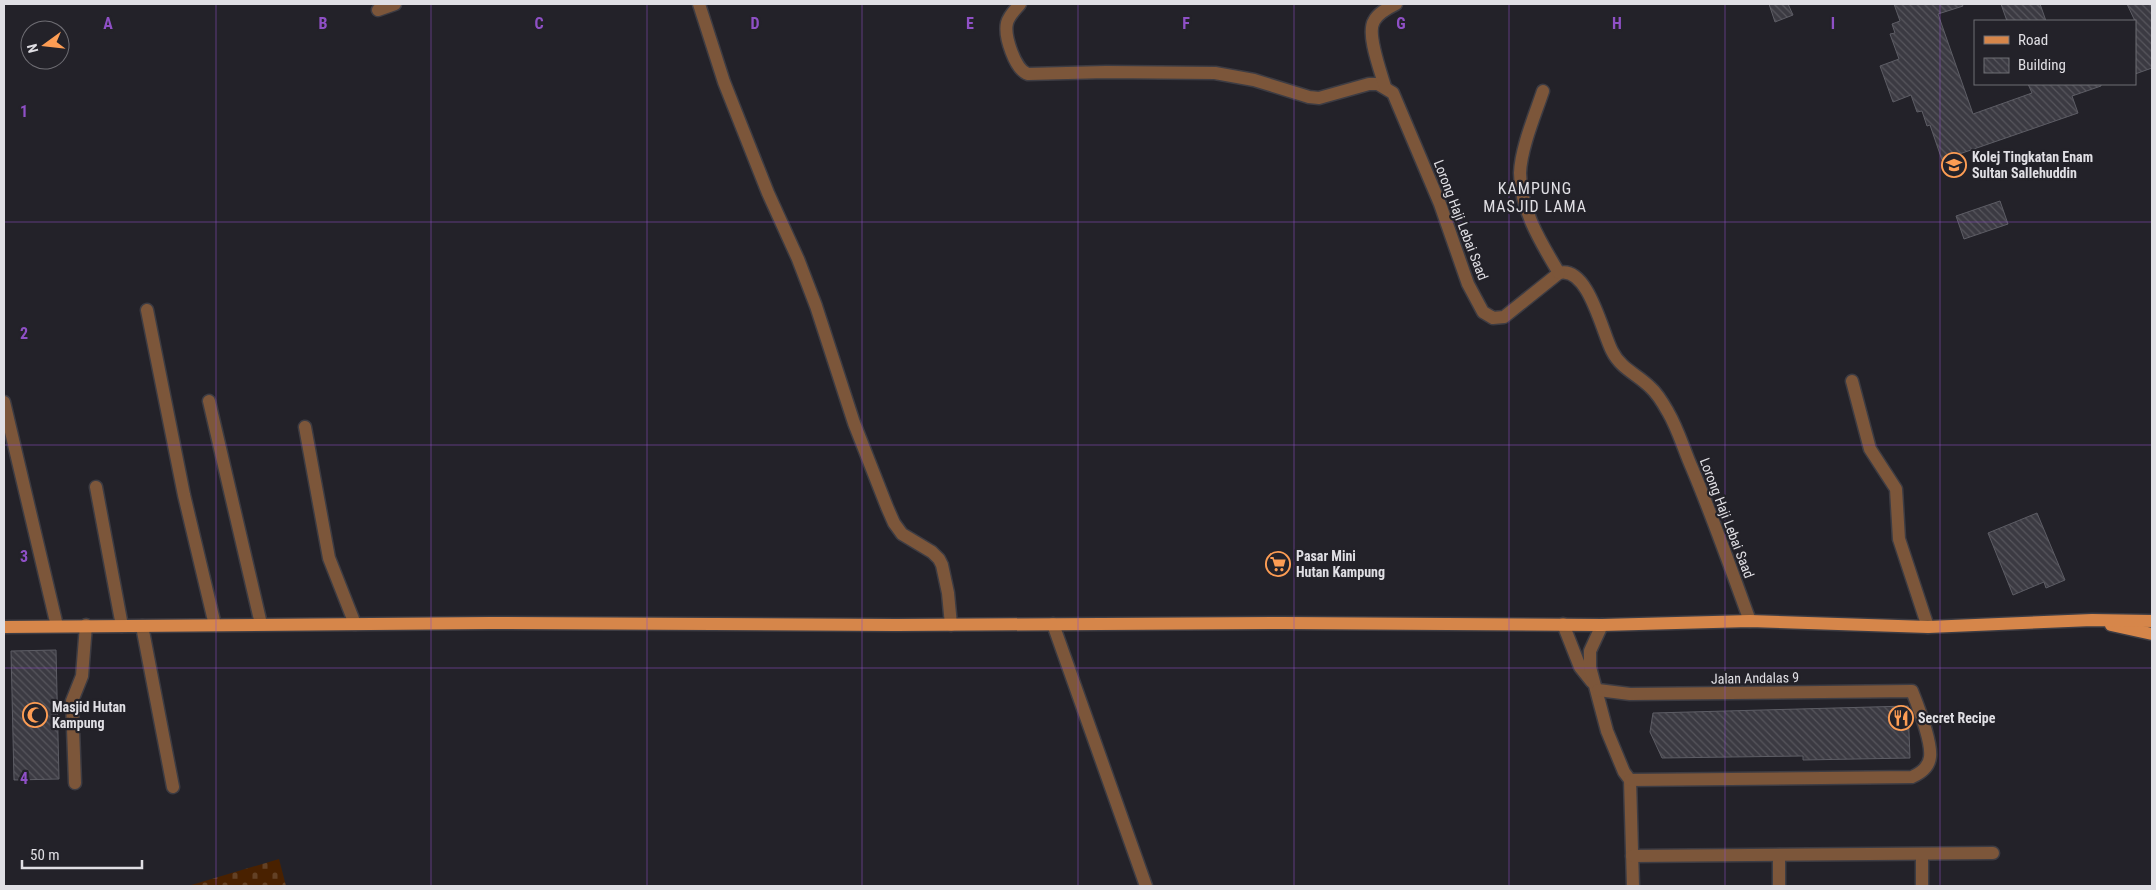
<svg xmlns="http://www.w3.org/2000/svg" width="2156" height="890" font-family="'Roboto Condensed',sans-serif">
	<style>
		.cemetery { fill: url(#cemetery-stones) }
		.building { fill: url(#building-back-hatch); stroke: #5d5d65 }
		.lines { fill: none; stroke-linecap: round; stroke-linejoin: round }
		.street-casing { stroke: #3d3c43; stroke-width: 15 }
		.primary-casing { stroke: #3d3c43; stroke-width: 15 }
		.street { stroke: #7c563a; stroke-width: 12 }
		.primary { stroke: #d6864a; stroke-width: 12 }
		.grid { fill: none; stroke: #8f50c6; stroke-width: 1; stroke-opacity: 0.55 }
		.labels { text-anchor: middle; stroke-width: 4.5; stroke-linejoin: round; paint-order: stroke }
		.poi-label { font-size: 14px; font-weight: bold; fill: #e0dfe4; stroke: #232229; text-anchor: start }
		.street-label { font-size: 14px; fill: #e0dfe4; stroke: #232229 }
		.quarter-label { font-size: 16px; letter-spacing: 1px; fill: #e0dfe4; stroke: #232229 }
		.grid-label { font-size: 16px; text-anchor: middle; font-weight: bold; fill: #8f50c6; stroke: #232229; stroke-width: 4.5; stroke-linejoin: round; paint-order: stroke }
	</style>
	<defs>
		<pattern id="cemetery-stones" width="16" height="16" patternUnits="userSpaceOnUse" patternTransform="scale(1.25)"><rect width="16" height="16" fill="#492100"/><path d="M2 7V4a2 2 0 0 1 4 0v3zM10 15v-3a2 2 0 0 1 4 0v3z" fill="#634125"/></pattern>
		<pattern id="building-back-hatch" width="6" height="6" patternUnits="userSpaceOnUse" patternTransform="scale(1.25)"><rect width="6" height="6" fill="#3b3a42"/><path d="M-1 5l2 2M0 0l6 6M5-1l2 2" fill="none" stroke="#57565d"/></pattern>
	</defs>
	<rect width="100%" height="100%" fill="#232229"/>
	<!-- cemetery -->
	<path class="cemetery" d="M279 859 286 886H188Z"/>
	<!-- building -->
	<g class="building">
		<path d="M1769 4H1788L1793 15 1775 22Z"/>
		<path d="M1894 4H1962L1963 6 1938 14 1973 114 2032 93 2028 84H2101V86L2072 96 2078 113 1942 160 1930 125 1927 126 1922 111 1917 112 1911 95 1893 102 1880 66 1899 59 1890 34 1895 33 1892 24 1900 21Z"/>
		<path d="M2001 4H2040L2046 21H2007Z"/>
		<path d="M2127 4H2152V68L2135 74V21Z"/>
		<path d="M2000 201 2008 224 1964 239 1956 216Z"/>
		<path d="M2037 513 2065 580 2046 588 2044 582 2013 595 1988 533Z"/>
		<path d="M56 650 59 779 14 780 11 651Z"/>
		<path d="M1908 706 1910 758 1803 760V756L1662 758 1650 732 1653 713Z"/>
	</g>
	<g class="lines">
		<defs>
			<g id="street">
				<path d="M699 4 724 82 768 193 798 259 816 306 854 423 887 507 894 523 902 534 932 552 939 559 942 565 948 593 951 625"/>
				<path d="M1020 4C1016 9 1009 15 1007 23 1004 36 1015 70 1028 74L1106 72 1215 73 1254 80 1309 97 1319 98 1369 84H1378L1393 93 1440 204 1468 284 1483 312 1493 318 1504 317 1559 273C1588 265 1602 332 1612 351 1621 369 1637 374 1650 387 1658 394 1663 403 1668 412 1678 429 1684 450 1692 468 1713 518 1731 569 1750 621"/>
				<path d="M378 10 395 4"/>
				<path d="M1385 87C1381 72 1366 34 1374 21 1378 13 1388 8 1396 4"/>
				<path d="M1543 91C1535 115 1521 148 1520 173 1520 209 1541 243 1559 273"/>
				<path d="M147 310 184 495 215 625"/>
				<path d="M1852 381 1870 449 1896 489 1899 539 1928 627"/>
				<path d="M209 401 261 624"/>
				<path d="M4 402 57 626"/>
				<path d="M305 427 329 558 355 624"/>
				<path d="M96 487 122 626"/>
				<path d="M1053 624 1146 886"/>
				<path d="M1563 624 1580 667 1592 682"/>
				<path d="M1602 625 1590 651V667L1607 731 1624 772 1630 780 1633 886"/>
				<path d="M142 626 173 787"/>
				<path d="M1598 690 1630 694 1912 691C1918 706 1932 742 1930 757 1929 767 1921 773 1912 777L1630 780"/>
				<path d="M75 783 72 701 82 676 86 625"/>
				<path d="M1922 854V886"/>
				<path d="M1779 855V886"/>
				<path d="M1632 856 1993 853"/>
			</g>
			<g id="primary">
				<path d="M2111 625 2152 634"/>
				<path d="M4 627 489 623 896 625 1285 623 1602 625 1750 621 1928 627 2092 620 2152 621"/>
			</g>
		</defs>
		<!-- street casing -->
		<use href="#street" class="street-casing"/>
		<!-- primary casing -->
		<use href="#primary" class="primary-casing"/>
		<!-- street -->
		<use href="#street" class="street"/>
		<!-- primary -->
		<use href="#primary" class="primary"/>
	</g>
	<!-- grid -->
	<path class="grid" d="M216 4V886M431 4V886M647 4V886M862 4V886M1078 4V886M1294 4V886M1509 4V886M1725 4V886M1940 4V886M4 222H2152M4 445H2152M4 668H2152"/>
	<!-- icons -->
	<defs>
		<symbol id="school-ring" viewBox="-11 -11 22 22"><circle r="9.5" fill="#232229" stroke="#fd9d54" stroke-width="1.5"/><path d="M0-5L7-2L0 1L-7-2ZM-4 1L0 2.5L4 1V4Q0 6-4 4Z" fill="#fd9d54"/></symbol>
		<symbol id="supermarket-ring" viewBox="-11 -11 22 22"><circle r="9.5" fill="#232229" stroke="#fd9d54" stroke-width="1.5"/><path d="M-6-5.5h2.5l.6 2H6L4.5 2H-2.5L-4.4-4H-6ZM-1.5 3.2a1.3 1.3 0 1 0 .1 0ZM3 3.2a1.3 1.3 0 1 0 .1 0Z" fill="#fd9d54"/></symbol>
		<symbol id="mosque-ring" viewBox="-11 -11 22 22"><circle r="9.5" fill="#232229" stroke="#fd9d54" stroke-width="1.5"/><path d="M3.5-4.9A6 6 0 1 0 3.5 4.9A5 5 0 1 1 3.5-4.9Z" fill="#fd9d54"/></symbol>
		<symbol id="restaurant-ring" viewBox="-11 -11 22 22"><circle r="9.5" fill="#232229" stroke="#fd9d54" stroke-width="1.5"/><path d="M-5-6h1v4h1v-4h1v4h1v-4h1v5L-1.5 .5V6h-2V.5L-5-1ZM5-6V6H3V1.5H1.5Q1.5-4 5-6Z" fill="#fd9d54"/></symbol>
	</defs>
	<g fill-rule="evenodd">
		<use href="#school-ring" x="1940" y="151" width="28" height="28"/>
		<use href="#supermarket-ring" x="1264" y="550" width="28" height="28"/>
		<use href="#mosque-ring" x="21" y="701" width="28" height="28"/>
		<use href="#restaurant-ring" x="1887" y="704" width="28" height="28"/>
	</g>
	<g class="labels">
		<!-- poi labels -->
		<g class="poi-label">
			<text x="1972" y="162">Kolej Tingkatan Enam<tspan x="1972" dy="16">Sultan Sallehuddin</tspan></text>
			<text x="1296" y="561">Pasar Mini<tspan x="1296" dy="16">Hutan Kampung</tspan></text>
			<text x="52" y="712">Masjid Hutan<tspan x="52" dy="16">Kampung</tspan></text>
			<text x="1918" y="723">Secret Recipe</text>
		</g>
		<!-- street labels -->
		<g class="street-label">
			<text transform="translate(1461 220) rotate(69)" y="5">Lorong Haji Lebai Saad</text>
			<text transform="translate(1727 518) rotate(69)" y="5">Lorong Haji Lebai Saad</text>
			<text transform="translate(1755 678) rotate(-1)" y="5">Jalan Andalas 9</text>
		</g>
		<!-- quarter labels -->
		<g class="quarter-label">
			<text x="1535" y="194">KAMPUNG<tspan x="1535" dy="18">MASJID LAMA</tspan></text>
		</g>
	</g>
	<g class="grid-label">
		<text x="108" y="29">A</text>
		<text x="323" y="29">B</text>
		<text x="539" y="29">C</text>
		<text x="755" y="29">D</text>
		<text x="970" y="29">E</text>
		<text x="1186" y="29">F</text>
		<text x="1401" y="29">G</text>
		<text x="1617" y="29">H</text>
		<text x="1833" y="29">I</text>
		<text x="24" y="117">1</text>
		<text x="24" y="339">2</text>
		<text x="24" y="562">3</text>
		<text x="24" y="784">4</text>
	</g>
	<!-- border -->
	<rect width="2156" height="890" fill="none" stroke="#e0dfe4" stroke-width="10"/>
	<!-- legend -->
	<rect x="1974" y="20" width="162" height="65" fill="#232229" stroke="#6f6e74"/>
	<rect x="1984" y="36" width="25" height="8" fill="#d6864a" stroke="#6f6e74"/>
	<text x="2018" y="45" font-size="15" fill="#e0dfe4">Road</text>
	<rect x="1984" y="58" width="25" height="15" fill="url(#building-back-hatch)" stroke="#6f6e74"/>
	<text x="2018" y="70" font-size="15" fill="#e0dfe4">Building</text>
	<!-- north arrow -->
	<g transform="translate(45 45) rotate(255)"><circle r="24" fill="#232229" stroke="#6f6e74"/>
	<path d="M0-4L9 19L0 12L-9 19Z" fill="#fd9d54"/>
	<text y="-8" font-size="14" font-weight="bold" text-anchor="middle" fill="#e0dfe4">N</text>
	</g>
	<!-- scale -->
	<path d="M22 860v8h120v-8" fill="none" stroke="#e0dfe4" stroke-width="2.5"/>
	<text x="30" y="860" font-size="15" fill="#e0dfe4" stroke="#232229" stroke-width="4" paint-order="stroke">50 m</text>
</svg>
